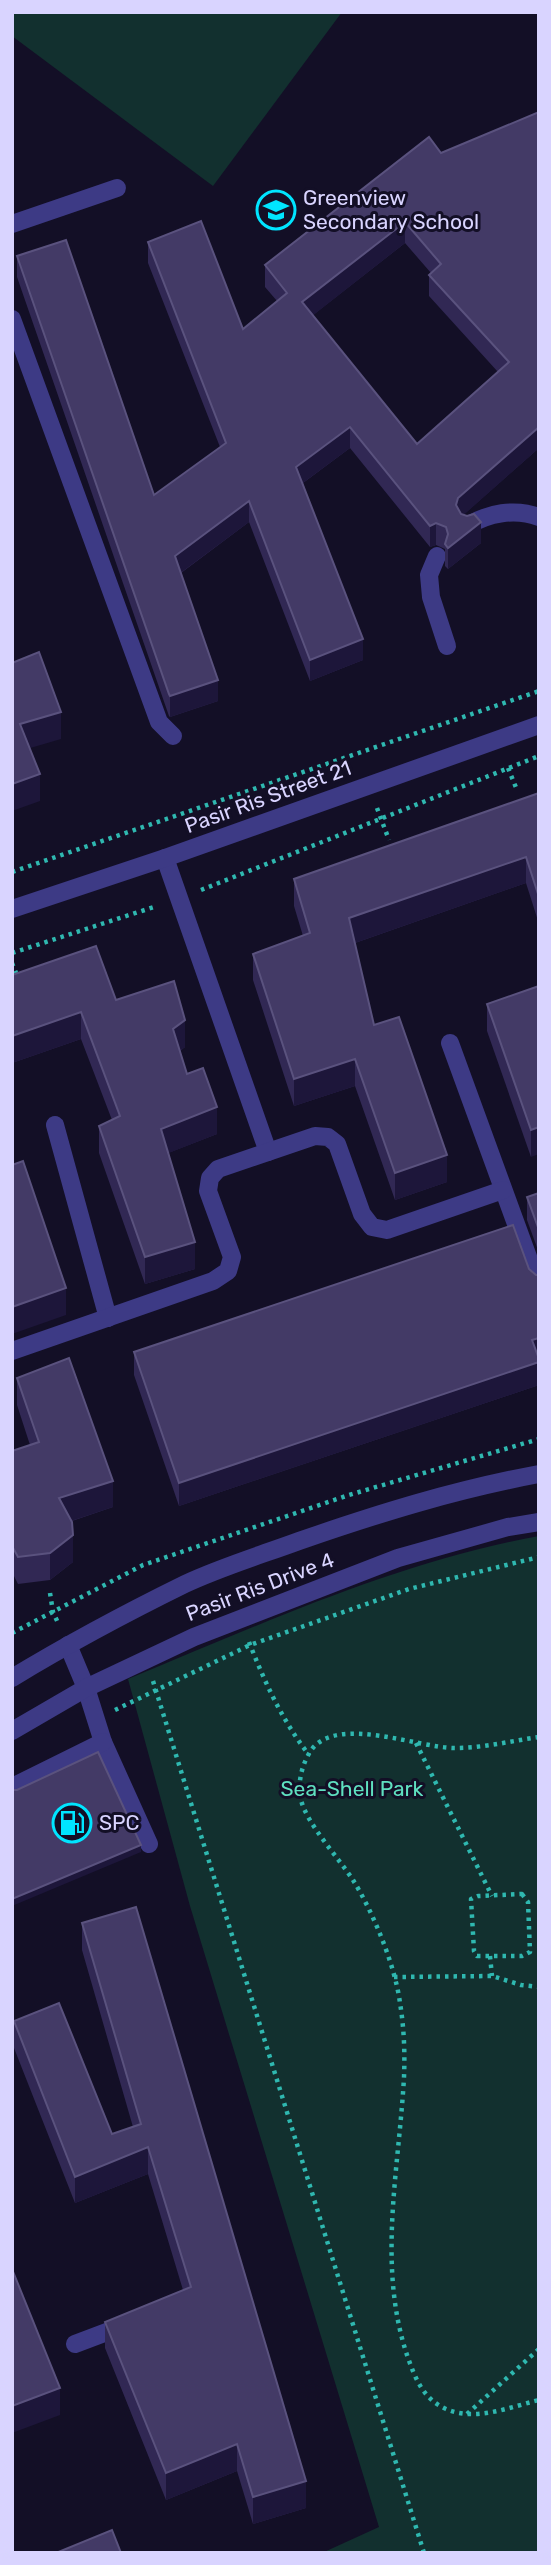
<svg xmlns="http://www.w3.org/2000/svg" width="551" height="2565" font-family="Rubik,sans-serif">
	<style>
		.green { fill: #12302f }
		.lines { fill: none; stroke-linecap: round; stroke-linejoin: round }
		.path { stroke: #2fb8b0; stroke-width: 4.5; stroke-dasharray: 3.5 5; stroke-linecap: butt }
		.minor { stroke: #3d3a85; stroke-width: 18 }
		.wall { fill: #312854; fill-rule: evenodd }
		.shaded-wall { fill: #1d163a }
		.building { fill: #433a66; stroke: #5a527e; stroke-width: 2; fill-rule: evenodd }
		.labels { text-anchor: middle; stroke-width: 6; stroke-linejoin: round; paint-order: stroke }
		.poi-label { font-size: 21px; fill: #d9d4ff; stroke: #130f26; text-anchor: start }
		.street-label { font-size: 21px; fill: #d9d4ff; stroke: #130f26 }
		.park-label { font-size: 21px; fill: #5fe0c0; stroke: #130f26 }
	</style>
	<rect width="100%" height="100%" fill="#130f26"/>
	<!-- green -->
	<g class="green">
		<path d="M12 12H342L213 186 12 36Z"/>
		<path d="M539 1536V2553H322L379 2527 190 1906 128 1679C262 1624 396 1562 539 1536Z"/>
	</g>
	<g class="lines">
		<!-- path -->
		<g class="path">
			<path d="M508 768 517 790"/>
			<path d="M377 808 389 840"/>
			<path d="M12 872 539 691"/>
			<path d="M201 890 539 756"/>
			<path d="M12 953 157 906"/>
			<path d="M12 963 18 978"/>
			<path d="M50 1593 53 1612 59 1625"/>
			<path d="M12 1633 143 1565 349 1495 539 1439"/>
			<path d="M249 1642C265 1683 282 1720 309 1755"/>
			<path d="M153 1681 424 2553"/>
			<path d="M115 1710 250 1645 409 1589 539 1557"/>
			<path d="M539 1737C511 1741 483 1748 455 1748 418 1748 339 1715 312 1749 302 1763 297 1783 301 1800 307 1824 338 1857 353 1880 373 1912 395 1965 400 2003 404 2027 405 2053 404 2077 399 2170 377 2265 407 2355 415 2378 423 2399 446 2409 475 2422 510 2407 539 2400"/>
			<path d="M416 1743 492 1896"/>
			<path d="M522 1894 528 1902 530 1952 522 1956H477L474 1951 471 1899 478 1896Z"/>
			<path d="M490 1956 492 1976"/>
			<path d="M394 1977 492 1976 521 1985 539 1987"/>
			<path d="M467 2414 539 2349"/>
		</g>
		<!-- minor -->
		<g class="minor">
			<path d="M12 224 117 188"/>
			<path d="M12 319 159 722 173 736"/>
			<path d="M467 526C488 513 515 508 539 517"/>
			<path d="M437 556 429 575 431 597 447 646"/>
			<path d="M165 858 268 1152"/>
			<path d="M12 909 165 858 539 725"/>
			<path d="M450 1043 539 1287"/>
			<path d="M55 1125 108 1318"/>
			<path d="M12 1351 213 1281 228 1271 232 1257 208 1191 210 1178 218 1169 315 1136 328 1137 337 1144 362 1214 372 1227 387 1230 503 1190"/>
			<path d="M68 1645 86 1688 103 1742 149 1844"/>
			<path d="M12 1678C68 1644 126 1613 185 1584 221 1567 261 1555 299 1541 380 1513 454 1490 539 1474"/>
			<path d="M12 1731 86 1688 194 1637 398 1558 508 1527 539 1522"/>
			<path d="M12 1787 103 1742"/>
			<path d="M75 2344 128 2324"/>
		</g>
	</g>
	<!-- wall -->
	<g class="wall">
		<path d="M539 112V448L463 515 481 543 448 569 445 566V549L436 545 430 547 350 448 303 483 363 660 310 681 249 522 181 573 218 701 170 717 169 716 17 277V256L154 495 220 447 148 263V242L243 329 277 301 265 287V265L441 153ZM405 243 431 273 429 275V296L498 372 417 444 313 315Z"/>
		<path d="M539 793V924L526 883 355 943 374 1025 447 1182 395 1200 355 1086 294 1106 253 980V954L303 936 294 906V879Z"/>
		<path d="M12 975 116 1000 185 1047 180 1051 187 1074 217 1134 168 1153 195 1269 145 1284 99 1153V1126L112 1120 81 1039 12 1063Z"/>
		<path d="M539 986 531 1157 487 1031V1004Z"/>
		<path d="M539 1193V1253L527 1220V1197Z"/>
		<path d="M529 1269 536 1275H539V1385L179 1506 134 1375V1352Z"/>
		<path d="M17 1378 113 1507 72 1521 73 1562 50 1580 18 1584 12 1572V1451L30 1445 17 1405Z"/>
		<path d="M82 1923 306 2508 253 2524 237 2471 166 2500 105 2348V2322L183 2290 148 2174 75 2203 14 2048V2021L112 2134 133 2127 82 1950Z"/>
	</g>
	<!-- shaded-wall -->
	<g class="shaded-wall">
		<path d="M405 222V243L302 324V302Z"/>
		<path d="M350 427V448L296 488V467Z"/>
		<path d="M539 427V448L458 520 456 505 458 498Z"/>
		<path d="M249 501V522L175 577V556Z"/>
		<path d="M481 522V543L448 569V548Z"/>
		<path d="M436 523V545L430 547V526Z"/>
		<path d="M363 639V660L310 681V660Z"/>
		<path d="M218 680V701L170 717V696Z"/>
		<path d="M61 712V739L20 751V724Z"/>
		<path d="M40 774V801L12 811V784Z"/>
		<path d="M526 857V883L349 945V918Z"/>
		<path d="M81 1012V1039L12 1063V1036Z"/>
		<path d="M185 1020V1047L173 1056V1029Z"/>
		<path d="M355 1059V1086L294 1106V1079Z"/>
		<path d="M217 1107V1134L161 1156V1129Z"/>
		<path d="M539 1127V1154L531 1157V1130Z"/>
		<path d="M447 1155V1182L395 1200V1173Z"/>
		<path d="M195 1242V1269L145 1284V1257Z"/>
		<path d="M66 1288V1315L12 1334V1307Z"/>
		<path d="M539 1338V1361L532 1340Z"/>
		<path d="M539 1362V1385L179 1506V1483Z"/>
		<path d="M113 1481V1507L59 1525V1498Z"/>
		<path d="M73 1535V1562L50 1580V1553Z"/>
		<path d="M141 1845V1852L12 1906V1899Z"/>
		<path d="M148 2147V2174L75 2203V2177Z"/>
		<path d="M60 2388V2415L12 2433V2406Z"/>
		<path d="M237 2444V2471L166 2500V2473Z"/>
		<path d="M306 2481V2508L253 2524V2497Z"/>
	</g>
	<!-- building -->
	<g class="building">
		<path d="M539 112V427L458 498 456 505 461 514 467 516 474 514 481 522 448 548 445 544 448 534 446 527 436 523 430 526 350 427 296 467 363 639 310 660 249 501 175 556 218 680 170 696 169 694 17 256 66 240 154 495 226 443 148 242 201 221 243 329 287 293 265 265 429 137 441 153ZM405 222 441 264 429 275 509 362 417 444 302 302Z"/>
		<path d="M39 652 61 712 20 724 40 774 12 784V663Z"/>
		<path d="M539 793V897L526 857 349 918 374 1025 399 1017 447 1155 395 1173 355 1059 294 1079 253 954 310 933 294 879Z"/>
		<path d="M96 946 116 1000 174 981 185 1020 173 1029 187 1074 203 1068 217 1107 161 1129 195 1242 145 1257 99 1126 120 1116 81 1012 12 1036V975Z"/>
		<path d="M539 986V1127L531 1130 487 1004Z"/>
		<path d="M23 1161 66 1288 12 1307V1165Z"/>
		<path d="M539 1193V1230L527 1197Z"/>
		<path d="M513 1225 529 1269 536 1275H539V1338L532 1340 539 1359V1362L179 1483 134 1352Z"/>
		<path d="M69 1358 113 1481 59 1498 72 1522 73 1535 50 1553 18 1557 12 1546V1451L39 1442 17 1378Z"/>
		<path d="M98 1752 141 1845 12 1899V1790H17Z"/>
		<path d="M136 1907 306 2481 253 2497 237 2444 166 2473 105 2322 191 2287 148 2147 75 2177 14 2021 59 2003 112 2134 141 2124 82 1923Z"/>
		<path d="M12 2269 60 2388 12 2406Z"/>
		<path d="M112 2530 121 2553H56Z"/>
	</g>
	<!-- icons -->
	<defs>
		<symbol id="school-ring" viewBox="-11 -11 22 22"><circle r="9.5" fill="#130f26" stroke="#00e5ff" stroke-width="1.5"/><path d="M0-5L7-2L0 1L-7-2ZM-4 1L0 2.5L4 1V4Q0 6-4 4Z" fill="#00e5ff"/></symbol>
		<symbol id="fuel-ring" viewBox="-11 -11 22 22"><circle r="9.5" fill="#130f26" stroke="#00e5ff" stroke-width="1.5"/><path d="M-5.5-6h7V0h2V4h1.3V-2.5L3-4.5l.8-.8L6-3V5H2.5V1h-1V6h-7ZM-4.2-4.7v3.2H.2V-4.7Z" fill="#00e5ff"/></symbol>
	</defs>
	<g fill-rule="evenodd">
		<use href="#school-ring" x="254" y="188" width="44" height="44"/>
		<use href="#fuel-ring" x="50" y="1801" width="44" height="44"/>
	</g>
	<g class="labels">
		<!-- poi labels -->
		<g class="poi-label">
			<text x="303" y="205">Greenview<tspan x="303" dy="24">Secondary School</tspan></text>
			<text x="99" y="1830">SPC</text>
		</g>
		<!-- street labels -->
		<g class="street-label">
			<text transform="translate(268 797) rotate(-20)" y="7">Pasir Ris Street 21</text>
			<text transform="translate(260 1587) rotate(-21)" y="7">Pasir Ris Drive 4</text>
		</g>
		<!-- park labels -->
		<g class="park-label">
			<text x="352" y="1796">Sea-Shell Park</text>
		</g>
	</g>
	<!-- border -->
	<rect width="551" height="2565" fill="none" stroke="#d9d4ff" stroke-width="28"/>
</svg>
